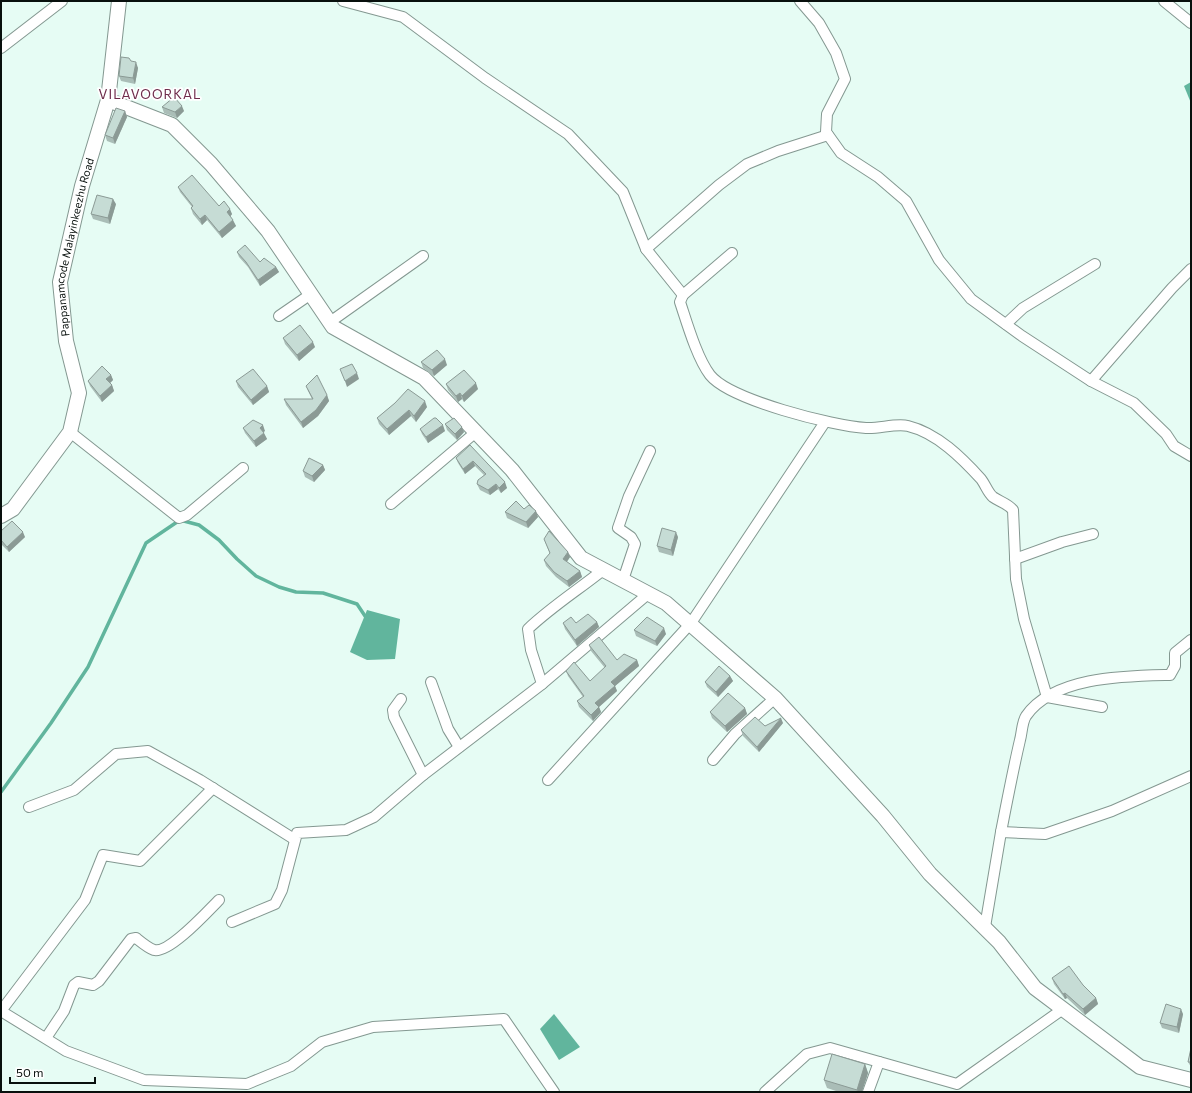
<svg xmlns="http://www.w3.org/2000/svg" width="1192" height="1093" font-family="Commissioner,sans-serif">
	<style>
		.water { fill: #61b59d }
		.lines { fill: none; stroke-linecap: round; stroke-linejoin: round }
		.stream { stroke: #61b59d; stroke-width: 3.5 }
		.street-casing { stroke: #849891; stroke-width: 12 }
		.secondary-casing { stroke: #849891; stroke-width: 16 }
		.street { stroke: #fff; stroke-width: 10 }
		.secondary { stroke: #fff; stroke-width: 14 }
		.wall { fill: #aabdb7 }
		.shaded-wall { fill: #8b9a95 }
		.building { fill: #c6dcd5; stroke: #8b9a95 }
		.labels { text-anchor: middle; stroke-width: 3.5; stroke-linejoin: round; paint-order: stroke }
		.street-label { font-size: 11px; fill: #08100d; stroke: #fff }
		.quarter-label { font-size: 13px; letter-spacing: 1px; fill: #6e2c4b; stroke: #fff }
	</style>
	<rect width="100%" height="100%" fill="#e6fcf4"/>
	<!-- water -->
	<g class="water">
		<path d="M1191 82V103L1184 86Z"/>
		<path d="M367 610 400 619 395 659 367 660 350 652Z"/>
		<path d="M554 1014 580 1047 559 1060 540 1029Z"/>
	</g>
	<g class="lines">
		<!-- stream -->
		<path class="stream" d="M1 792 51 723 88 667 146 543 180 520 199 525 219 540 237 559 256 576 279 587 296 592 323 593 357 604 367 619"/>
		<defs>
			<g id="street">
				<path d="M343 1 403 17 485 78 568 134 623 192 646 249 683 295"/>
				<path d="M800 1 819 23 836 53 845 79 827 114 826 132 841 153 878 177 906 201 939 260 971 299 1022 336 1091 381 1134 403 1166 434 1174 446 1191 456"/>
				<path d="M1164 1 1191 23"/>
				<path d="M1 48 62 1"/>
				<path d="M646 249 719 185 747 164 778 151 828 135"/>
				<path d="M732 253 683 295 680 302C687 323 697 358 710 375 730 400 833 426 866 428 879 429 896 423 908 426 937 433 962 458 981 479 985 484 988 493 993 497 1000 502 1007 503 1013 510L1016 579 1024 619 1047 697 1102 707"/>
				<path d="M279 316 311 294"/>
				<path d="M330 322 423 256"/>
				<path d="M1006 324 1023 308 1095 264"/>
				<path d="M1091 381 1172 288 1191 269"/>
				<path d="M70 432 179 518 187 515 243 468"/>
				<path d="M391 504 476 432"/>
				<path d="M1015 559 1062 542 1093 534"/>
				<path d="M623 580 635 544 631 537 618 528 629 496 650 451"/>
				<path d="M431 682 448 729 459 747"/>
				<path d="M542 684 648 594"/>
				<path d="M401 699 393 710 394 717 423 775"/>
				<path d="M713 760 735 734 775 698"/>
				<path d="M548 780 691 623 825 422"/>
				<path d="M29 807 74 790 116 754 148 751 200 780 294 839"/>
				<path d="M1001 832C1007 801 1013 770 1020 740 1022 733 1022 722 1026 716 1054 676 1126 676 1170 675L1175 666V653L1191 640"/>
				<path d="M232 922 275 904 282 890 297 833 346 830 374 817 423 775 542 684 531 650 528 629C551 607 578 590 603 570"/>
				<path d="M985 927 1001 832 1045 834 1112 811 1191 776"/>
				<path d="M1 1011 66 1051 144 1080 247 1084 291 1066 322 1042 373 1027 504 1019 554 1092"/>
				<path d="M1 1011 85 900 103 855 140 861 213 788"/>
				<path d="M46 1038 64 1011 74 985 78 982 93 985 99 981 131 939 136 938C141 942 148 948 154 950 169 954 208 911 219 900"/>
				<path d="M765 1092 807 1054 830 1048 957 1084 1063 1009"/>
				<path d="M868 1092 879 1062"/>
			</g>
			<g id="secondary">
				<path d="M108 100 172 125 211 164 268 231 333 327 424 378 512 470 581 558 666 603 775 698 883 816 930 874 999 942 1035 988 1140 1067 1191 1080"/>
				<path id="s1" d="M1 516 13 509 70 432 79 393 66 341 60 282 82 186 108 100 119 1"/>
			</g>
		</defs>
		<!-- street casing -->
		<use href="#street" class="street-casing"/>
		<!-- secondary casing -->
		<use href="#secondary" class="secondary-casing"/>
		<!-- street -->
		<use href="#street" class="street"/>
		<!-- secondary -->
		<use href="#secondary" class="secondary"/>
	</g>
	<!-- wall -->
	<g class="wall">
		<path d="M131 61 138 68 135 84 121 81 119 76Z"/>
		<path d="M162 107 184 111 177 118 164 113Z"/>
		<path d="M125 111 127 117 115 144 107 141 105 135Z"/>
		<path d="M178 187 219 206 232 214 230 217 236 226 222 238 207 220 202 225 193 214 191 208 192 207 180 192Z"/>
		<path d="M116 204 110 224 93 219 91 214Z"/>
		<path d="M237 252 260 262 276 267 279 272 260 286 248 267 239 257Z"/>
		<path d="M283 338 315 347 299 361 285 344Z"/>
		<path d="M421 362 447 365 434 376 423 368Z"/>
		<path d="M111 375 113 380 110 383 112 385 114 391 102 402 90 386 88 381Z"/>
		<path d="M236 381 267 386 269 392 253 405 238 387Z"/>
		<path d="M446 384 478 389 464 402 462 399 458 402 448 390Z"/>
		<path d="M306 386 327 395 329 401 318 416 303 428 286 405 284 399H312L308 391Z"/>
		<path d="M395 403 427 407 416 422 411 416 389 435 379 424 377 418Z"/>
		<path d="M445 424 464 432 457 440 447 430Z"/>
		<path d="M243 428 265 431 263 432 267 439 256 447 245 433Z"/>
		<path d="M420 429 445 431 428 443 422 434Z"/>
		<path d="M470 445 507 488 501 493 498 489 490 495 480 490 477 484 484 475 475 466 465 474 458 463 456 458Z"/>
		<path d="M323 465 325 470 314 482 305 477 303 471Z"/>
		<path d="M524 509 538 517 528 528 507 518 505 512Z"/>
		<path d="M1 531 25 537 9 552 1 544Z"/>
		<path d="M678 537 673 556 659 552 657 546Z"/>
		<path d="M544 539 568 552 570 557 567 562 580 571 582 577 569 587 556 577 546 566 544 560 550 554Z"/>
		<path d="M597 622 599 627 577 646 565 629 563 623Z"/>
		<path d="M634 630 666 634 657 646 636 636Z"/>
		<path d="M589 645 617 660H637L639 666 615 686 617 691 599 707 601 712 593 721 579 707 577 701 583 697 568 676 566 671 590 681 605 668 591 651Z"/>
		<path d="M730 676 733 681 718 697 707 687 705 682Z"/>
		<path d="M745 708 747 714 727 732 712 718 710 712Z"/>
		<path d="M783 723 759 752 743 736 741 730Z"/>
		<path d="M1052 978 1083 985 1096 998 1098 1004 1085 1015 1067 998 1065 999 1054 984Z"/>
		<path d="M1183 1014 1179 1033 1162 1028 1160 1023Z"/>
		<path d="M1191 1048V1067L1188 1062Z"/>
		<path d="M865 1064 868 1073 862 1092H839L827 1088 824 1080Z"/>
	</g>
	<!-- shaded-wall -->
	<g class="shaded-wall">
		<path d="M136 62 138 68 135 84 133 78Z"/>
		<path d="M182 106 184 111 177 118 175 112Z"/>
		<path d="M125 111 127 117 115 144 113 138Z"/>
		<path d="M113 199 116 204 110 224 108 218Z"/>
		<path d="M230 209 232 214 229 218 227 212Z"/>
		<path d="M205 215 207 220 202 225 200 219Z"/>
		<path d="M233 220 236 226 222 238 219 232Z"/>
		<path d="M276 267 279 272 260 286 258 280Z"/>
		<path d="M313 342 315 347 299 361 297 355Z"/>
		<path d="M445 359 447 365 434 376 432 370Z"/>
		<path d="M357 373 359 379 347 387 345 381Z"/>
		<path d="M111 375 113 380 109 384 106 379Z"/>
		<path d="M476 383 478 389 464 402 462 396Z"/>
		<path d="M112 385 114 391 102 402 100 396Z"/>
		<path d="M267 386 269 392 253 405 251 400Z"/>
		<path d="M460 393 462 399 458 402 456 396Z"/>
		<path d="M327 395 329 401 318 416 303 428 301 422Z"/>
		<path d="M425 401 427 407 416 422 414 416Z"/>
		<path d="M409 410 411 416 389 435 387 429Z"/>
		<path d="M263 425 265 431 262 433 260 428Z"/>
		<path d="M443 425 445 431 428 443 426 437Z"/>
		<path d="M462 427 464 432 457 440 455 434Z"/>
		<path d="M264 433 267 439 256 447 254 441Z"/>
		<path d="M473 461 475 466 465 474 463 469Z"/>
		<path d="M323 465 325 470 314 482 312 476Z"/>
		<path d="M505 482 507 488 501 493 499 488Z"/>
		<path d="M496 484 498 489 490 495 488 490Z"/>
		<path d="M536 511 538 517 528 528 526 522Z"/>
		<path d="M23 532 25 537 9 552 7 547Z"/>
		<path d="M676 532 678 537 673 556 671 550Z"/>
		<path d="M568 552 570 557 565 564 563 559Z"/>
		<path d="M580 571 582 577 569 587 567 581Z"/>
		<path d="M597 622 599 627 577 646 575 640Z"/>
		<path d="M664 628 666 634 657 646 655 641Z"/>
		<path d="M637 660 639 666 615 686 617 691 599 707 601 712 593 721 591 715 595 703 611 682Z"/>
		<path d="M730 676 733 681 718 697 716 692Z"/>
		<path d="M745 708 747 714 727 732 725 726Z"/>
		<path d="M781 718 783 723 759 752 757 747Z"/>
		<path d="M1065 993 1067 998 1065 999 1063 994Z"/>
		<path d="M1096 998 1098 1004 1085 1015 1083 1009Z"/>
		<path d="M1181 1009 1183 1014 1179 1033 1177 1027Z"/>
		<path d="M865 1064 868 1073 862 1092H858L857 1090Z"/>
	</g>
	<!-- building -->
	<g class="building">
		<path d="M121 57 129 58 131 61 136 62 133 78 119 76Z"/>
		<path d="M174 97 182 106 175 112 162 107Z"/>
		<path d="M116 108 125 111 113 138 105 135Z"/>
		<path d="M192 175 219 206 224 201 230 209 227 212 233 220 219 232 205 215 200 219 191 208 193 206 178 187Z"/>
		<path d="M97 195 113 199 108 218 91 214Z"/>
		<path d="M245 245 260 262 264 258 276 267 258 280 246 262 237 252Z"/>
		<path d="M300 325 313 342 297 355 283 338Z"/>
		<path d="M437 350 445 359 432 370 421 362Z"/>
		<path d="M352 364 357 373 345 381 340 369Z"/>
		<path d="M102 366 111 375 106 379 112 385 100 396 88 381Z"/>
		<path d="M253 369 267 386 251 400 236 381Z"/>
		<path d="M464 370 476 383 462 396 460 393 456 396 446 384Z"/>
		<path d="M317 375 327 395 316 410 301 422 284 399H313L306 386Z"/>
		<path d="M408 389 425 401 414 416 409 410 387 429 377 418 395 403Z"/>
		<path d="M434 418H436L443 425 426 437 420 429Z"/>
		<path d="M454 418 462 427 455 434 445 424Z"/>
		<path d="M253 420 263 425 260 428 264 433 254 441 243 428Z"/>
		<path d="M470 445 505 482 499 488 496 484 488 490 477 484 478 480 486 474 473 461 463 469 456 458Z"/>
		<path d="M309 458 323 465 312 476 303 471Z"/>
		<path d="M516 501 524 509 529 505 536 511 526 522 505 512Z"/>
		<path d="M12 521 23 532 7 547 1 540V531Z"/>
		<path d="M662 528 676 532 671 550 657 546Z"/>
		<path d="M549 531 568 552 563 559 580 571 567 581 554 572 544 560 550 553 544 539Z"/>
		<path d="M588 614 597 622 575 640 563 623 571 617 576 623Z"/>
		<path d="M647 617 664 628 655 641 634 630Z"/>
		<path d="M599 637 617 660 624 654 637 660 611 682 615 686 595 703 599 707 591 715 577 701 584 696 566 671 574 662 590 681 606 666 589 645Z"/>
		<path d="M719 666 730 676 716 692 705 682Z"/>
		<path d="M728 693 745 708 725 726 710 712Z"/>
		<path d="M755 717 765 726 781 718 757 747 741 730Z"/>
		<path d="M1069 966 1083 985 1096 998 1083 1009 1065 993 1063 994 1052 978Z"/>
		<path d="M1166 1004 1181 1009 1177 1027 1160 1023Z"/>
		<path d="M1191 1048V1062H1188Z"/>
		<path d="M832 1054 865 1064 857 1090 824 1080Z"/>
	</g>
	<g class="labels">
		<!-- street labels -->
		<g class="street-label">
			<text dy="4" stroke="none"><textPath href="#s1" startOffset="299">Pappanamcode Malayinkeezhu Road</textPath></text>
		</g>
		<!-- quarter labels -->
		<g class="quarter-label">
			<text x="150" y="99">VILAVOORKAL</text>
		</g>
	</g>
	<!-- border -->
	<rect width="1192" height="1093" fill="none" stroke="#08100d" stroke-width="4"/>
	<!-- scale -->
	<path d="M10 1077v6h85v-6" fill="none" stroke="#08100d" stroke-width="2"/>
	<text x="16" y="1077" font-size="12" fill="#08100d" stroke="#ffffff" stroke-width="3" paint-order="stroke">50 m</text>
</svg>
